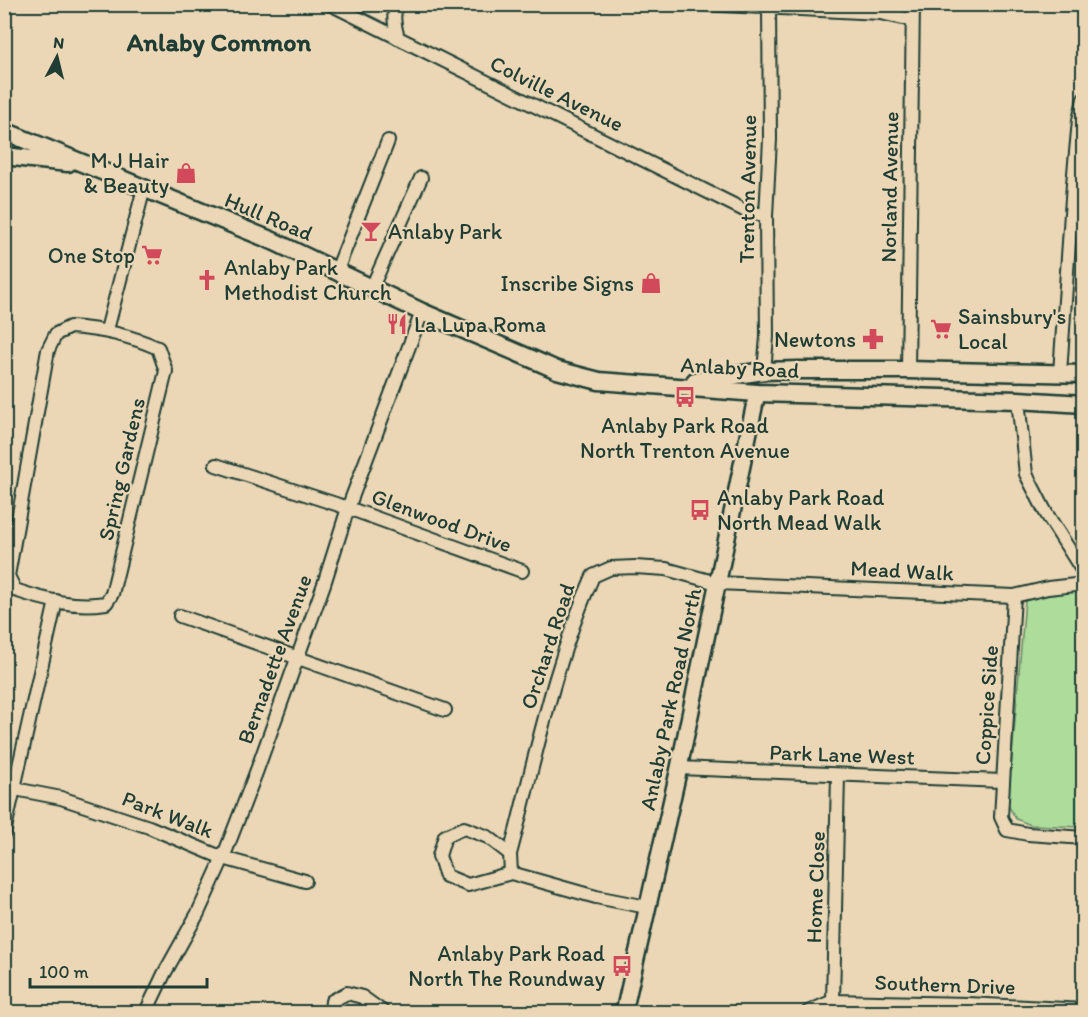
<svg xmlns="http://www.w3.org/2000/svg" width="1088" height="1017" font-family="Itim,sans-serif">
	<style>
		.green { fill: #addc9b; stroke: #668c68; stroke-width: 1.5 }
		.lines { fill: none; stroke-linecap: round; stroke-linejoin: round }
		.minor-casing { stroke: #1f3d34; stroke-width: 16 }
		.tertiary-casing { stroke: #1f3d34; stroke-width: 20 }
		.secondary-casing { stroke: #1f3d34; stroke-width: 21 }
		.minor { stroke: #ebd7b5; stroke-width: 12 }
		.tertiary { stroke: #ebd7b5; stroke-width: 15 }
		.secondary { stroke: #ebd7b5; stroke-width: 16 }
		.labels { text-anchor: middle; stroke-width: 4.5; stroke-linejoin: round; paint-order: stroke }
		.street-label { font-size: 22px; fill: #1f3d34; stroke: #ebd7b5 }
		.poi-label { font-size: 22px; fill: #1f3d34; stroke: #ebd7b5; text-anchor: end }
		.quarter-label { font-size: 26px; font-weight: bold; fill: #1f3d34; stroke: #ebd7b5 }
	</style>
	<rect width="100%" height="100%" fill="#ebd7b5"/>
	<filter id="ink" filterUnits="userSpaceOnUse"><feTurbulence type="fractalNoise" baseFrequency=".0167" numOctaves="2"/><feDisplacementMap in="SourceGraphic" scale="12" xChannelSelector="R" yChannelSelector="G"/><feConvolveMatrix kernelMatrix="1 2 1 2 8 2 1 2 1" color-interpolation-filters="sRGB"/></filter>
	<g filter="url(#ink)">
		<!-- green -->
		<path class="green" d="M1083 591V827L1031 825 1016 819 1008 805 1025 600 1049 593Z"/>
		<g class="lines">
			<defs>
				<g id="minor">
					<path d="M330 4 744 210 766 216"/>
					<path d="M397 4C392 15 395 27 398 38"/>
					<path d="M702 4 880 13 912 20"/>
					<path d="M337 270 388 141"/>
					<path d="M372 287 421 178"/>
					<path d="M70 327C101 329 129 335 158 348L166 371 112 594 106 603C75 608 44 600 15 590L8 576 48 350 56 334Z"/>
					<path d="M107 330 144 188"/>
					<path d="M908 370 913 4"/>
					<path d="M764 371 767 337 766 216 770 139 769 8"/>
					<path d="M1060 373 1073 184 1079 120 1084 99"/>
					<path d="M1018 400 1026 474 1046 513 1084 573"/>
					<path d="M216 465 348 508 522 571"/>
					<path d="M1014 596 1001 817 1007 830 1028 834 1084 838"/>
					<path d="M180 616 445 710"/>
					<path d="M679 768 1002 781"/>
					<path d="M15 789 61 798 149 827 223 858 305 881"/>
					<path d="M4 833 56 601"/>
					<path d="M510 854C535 761 553 665 593 576L611 568 635 567 666 569 717 583 1014 596 1048 588 1084 584"/>
					<path d="M511 873 468 885 446 876 439 856 445 836 464 828 488 837 510 854 511 873 596 897 647 907"/>
					<path d="M833 1001 838 775"/>
					<path d="M146 1012 164 974 198 913 223 858 257 770 324 584 348 508 422 312"/>
					<path d="M331 1012 332 1001 347 993 362 997 383 1012"/>
					<path d="M808 1012 833 1001 968 1004 1084 1010"/>
				</g>
				<path id="tertiary" d="M624 1012 679 768 757 393"/>
				<g id="secondary">
					<path d="M4 131 273 241 422 312 532 359 557 370 599 381 757 393 1018 400 1084 404"/>
					<path d="M4 156 68 163"/>
					<path d="M695 381 764 371 798 370H908L1084 374"/>
				</g>
			</defs>
			<!-- minor casing -->
			<use href="#minor" class="minor-casing"/>
			<!-- tertiary casing -->
			<use href="#tertiary" class="tertiary-casing"/>
			<!-- secondary casing -->
			<use href="#secondary" class="secondary-casing"/>
			<!-- minor -->
			<use href="#minor" class="minor"/>
			<!-- tertiary -->
			<use href="#tertiary" class="tertiary"/>
			<!-- secondary -->
			<use href="#secondary" class="secondary"/>
		</g>
	</g>
	<!-- icons -->
	<defs>
		<symbol id="shop-bare" viewBox="-9 -9 18 18"><path d="M-5-2.5h2.3a2.7 3.5 0 0 1 5.4 0H5L5.5 6h-11ZM-1.5-2.5h3a1.5 2.3 0 0 0-3 0Z" fill="#d1495b" stroke="#ebd7b5" stroke-width="2.5" paint-order="stroke"/></symbol>
		<symbol id="bar-bare" viewBox="-9 -9 18 18"><path d="M-6-5H6L.8 .8V4.5H3.5V6h-7V4.5H-.8V.8Z" fill="#d1495b" stroke="#ebd7b5" stroke-width="2.5" paint-order="stroke"/></symbol>
		<symbol id="supermarket-bare" viewBox="-9 -9 18 18"><path d="M-6-5.5h2.5l.6 2H6L4.5 2H-2.5L-4.4-4H-6ZM-1.5 3.2a1.3 1.3 0 1 0 .1 0ZM3 3.2a1.3 1.3 0 1 0 .1 0Z" fill="#d1495b" stroke="#ebd7b5" stroke-width="2.5" paint-order="stroke"/></symbol>
		<symbol id="church-bare" viewBox="-9 -9 18 18"><path d="M-1.2-6h2.4v3.5h3.3v2.4h-3.3V6h-2.4V-.1h-3.3v-2.4h3.3Z" fill="#d1495b" stroke="#ebd7b5" stroke-width="2.5" paint-order="stroke"/></symbol>
		<symbol id="restaurant-bare" viewBox="-9 -9 18 18"><path d="M-5-6h1v4h1v-4h1v4h1v-4h1v5L-1.5 .5V6h-2V.5L-5-1ZM5-6V6H3V1.5H1.5Q1.5-4 5-6Z" fill="#d1495b" stroke="#ebd7b5" stroke-width="2.5" paint-order="stroke"/></symbol>
		<symbol id="pharmacy-bare" viewBox="-9 -9 18 18"><path d="M-2-6h4v4h4v4h-4v4h-4v-4h-4v-4h4Z" fill="#d1495b" stroke="#ebd7b5" stroke-width="2.5" paint-order="stroke"/></symbol>
		<symbol id="bus-bare" viewBox="-9 -9 18 18"><path d="M-5-6H5V4H4V6H2V4H-2V6H-4V4H-5ZM-3.5-4V0h7V-4ZM-3.5 1.2v1.5H-2V1.2ZM2 1.2v1.5H3.5V1.2Z" fill="#d1495b" stroke="#ebd7b5" stroke-width="2.5" paint-order="stroke"/></symbol>
	</defs>
	<g fill-rule="evenodd">
		<use href="#shop-bare" x="171" y="158" width="30" height="30"/>
		<use href="#bar-bare" x="356" y="216" width="30" height="30"/>
		<use href="#supermarket-bare" x="137" y="240" width="30" height="30"/>
		<use href="#church-bare" x="192" y="265" width="30" height="30"/>
		<use href="#shop-bare" x="636" y="268" width="30" height="30"/>
		<use href="#restaurant-bare" x="382" y="309" width="30" height="30"/>
		<use href="#supermarket-bare" x="926" y="314" width="30" height="30"/>
		<use href="#pharmacy-bare" x="858" y="324" width="30" height="30"/>
		<use href="#bus-bare" x="670" y="382" width="30" height="30"/>
		<use href="#bus-bare" x="685" y="495" width="30" height="30"/>
		<use href="#bus-bare" x="607" y="951" width="30" height="30"/>
	</g>
	<g class="labels">
		<!-- street labels -->
		<g class="street-label">
			<text transform="translate(557 93) rotate(26)" y="8">Colville Avenue</text>
			<text transform="translate(889 187) rotate(-89)" y="8">Norland Avenue</text>
			<text transform="translate(747 189) rotate(-89)" y="8">Trenton Avenue</text>
			<text transform="translate(269 216) rotate(23)" y="8">Hull Road</text>
			<text transform="translate(740 367) rotate(3)" y="8">Anlaby Road</text>
			<text transform="translate(121 469) rotate(-77)" y="8">Spring Gardens</text>
			<text transform="translate(442 520) rotate(20)" y="8">Glenwood Drive</text>
			<text transform="translate(902 570) rotate(3)" y="8">Mead Walk</text>
			<text transform="translate(547 646) rotate(-72)" y="8">Orchard Road</text>
			<text transform="translate(274 659) rotate(-70)" y="8">Bernadette Avenue</text>
			<text transform="translate(670 699) rotate(-78)" y="8">Anlaby Park Road North</text>
			<text transform="translate(986 705) rotate(-86)" y="8">Coppice Side</text>
			<text transform="translate(842 754) rotate(2)" y="8">Park Lane West</text>
			<text transform="translate(168 814) rotate(21)" y="8">Park Walk</text>
			<text transform="translate(815 887) rotate(-88)" y="8">Home Close</text>
			<text transform="translate(945 984) rotate(2)" y="8">Southern Drive</text>
		</g>
		<!-- poi labels -->
		<g class="poi-label">
			<text x="169" y="168">M J Hair<tspan x="169" dy="25">&amp; Beauty</tspan></text>
			<text x="388" y="239" text-anchor="start">Anlaby Park</text>
			<text x="135" y="263">One Stop</text>
			<text x="224" y="275" text-anchor="start">Anlaby Park<tspan x="224" dy="25">Methodist Church</tspan></text>
			<text x="634" y="291">Inscribe Signs</text>
			<text x="958" y="324" text-anchor="start">Sainsbury's<tspan x="958" dy="25">Local</tspan></text>
			<text x="414" y="332" text-anchor="start">La Lupa Roma</text>
			<text x="856" y="347">Newtons</text>
			<text x="685" y="433" text-anchor="middle">Anlaby Park Road<tspan x="685" dy="25">North Trenton Avenue</tspan></text>
			<text x="717" y="505" text-anchor="start">Anlaby Park Road<tspan x="717" dy="25">North Mead Walk</tspan></text>
			<text x="605" y="961">Anlaby Park Road<tspan x="605" dy="25">North The Roundway</tspan></text>
		</g>
		<!-- quarter labels -->
		<g class="quarter-label">
			<text x="219" y="51">Anlaby Common</text>
		</g>
	</g>
	<!-- margin -->
	<rect width="1088" height="1017" fill="none" stroke="#ebd7b5" stroke-width="24"/>
	<rect x="12" y="12" width="1064" height="993" fill="none" stroke="#1f3d34" stroke-width="2" filter="url(#ink)"/>
	<!-- north arrow -->
	<g transform="translate(57 57) rotate(7)" stroke="#ebd7b5" stroke-width="4.5" paint-order="stroke">
	<path d="M0-4.5L10 22L0 15L-10 22Z" fill="#1f3d34"/>
	<text y="-9" font-size="16" font-weight="bold" text-anchor="middle" fill="#1f3d34">N</text>
	</g>
	<!-- scale -->
	<path d="M30 978v9h177v-9" fill="none" stroke="#1f3d34" stroke-width="3"/>
	<text x="39" y="978" font-size="18" fill="#1f3d34" stroke="#ebd7b5" stroke-width="4.5" paint-order="stroke">100 m</text>
</svg>
